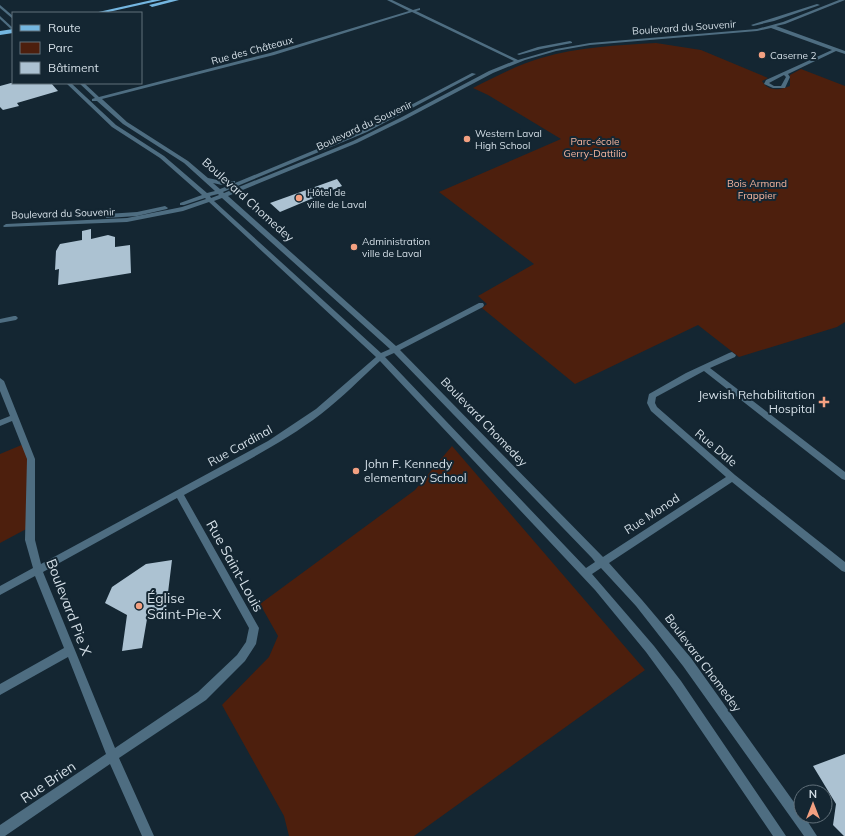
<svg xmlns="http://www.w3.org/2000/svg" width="845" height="836" font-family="Mulish,sans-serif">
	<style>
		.green { fill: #4d1f0d }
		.building { fill: #acc2d2 }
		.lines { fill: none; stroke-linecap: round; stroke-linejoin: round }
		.minor { fill: #4e6d81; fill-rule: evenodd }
		.major { fill: #74b6e0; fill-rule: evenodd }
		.poi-dot { fill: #f3a081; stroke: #142632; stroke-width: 1.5 }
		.labels { text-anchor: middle; stroke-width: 4; stroke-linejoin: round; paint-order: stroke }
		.far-street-label { font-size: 10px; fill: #d4dfe7; stroke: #142632 }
		.far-poi-label { font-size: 10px; fill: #d4dfe7; stroke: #142632; text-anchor: start }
		.far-park-label { font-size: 10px; fill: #f6b59e; stroke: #142632 }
		.street-label { font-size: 12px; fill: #d4dfe7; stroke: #142632 }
		.poi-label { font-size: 12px; fill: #d4dfe7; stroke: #142632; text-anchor: end }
		.near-street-label { font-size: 14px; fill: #d4dfe7; stroke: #142632 }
		.near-poi-label { font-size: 14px; fill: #d4dfe7; stroke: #142632; text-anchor: start }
	</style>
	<rect width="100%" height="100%" fill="#142632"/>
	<!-- green -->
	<g class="green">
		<path d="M656 43 701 50 768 78 762 81C768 92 780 90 790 86V75L801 69 845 86V322L837 327 739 357 698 325 575 384 482 308 487 304 478 296 534 264 439 192 561 139 488 95 473 88C495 77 517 65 541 58 578 47 618 45 656 43Z"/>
		<path d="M24 444 31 459 30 527 0 543V454Z"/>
		<path d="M452 446 645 670 414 836H289L284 816 222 705 269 657 278 636 260 604 415 490Z"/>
	</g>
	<!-- building -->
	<g class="building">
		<path d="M11 83H51L58 91 17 103 19 106 3 110 0 107V86Z"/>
		<path d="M337 179 342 186 280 212 270 203Z"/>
		<path d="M91 229V239L108 235 115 237V247L130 245 131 273 58 285 59 269 55 270 56 251 60 244 82 240V231Z"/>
		<path d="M172 560 166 609 147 619 142 648 122 651 127 615 105 603 112 587 146 564Z"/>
		<path d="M845 754V836H844L833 825 836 804 813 766Z"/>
	</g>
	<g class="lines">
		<!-- minor -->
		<g class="minor">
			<path d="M387 0H392L413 10 420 8V10L416 11 518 60 556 49 590 43 757 29 783 22 839 0H845L785 24 776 26 845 51V54L836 51 788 74 790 77 785 88H773L764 84 766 80 832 50 771 28 757 31 590 45 556 51 525 60 493 73 404 120 357 143 228 196 396 346 479 303H483L484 305 483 307 400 350 603 557 726 477 651 411 647 403 649 394 686 373 729 353 732 352 736 355 735 357 710 368 845 472V480L842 479 704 371 656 397 655 403 657 407 735 475 845 562V572L842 571 732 482 609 563 642 600 691 658 801 812V816H804L817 836H804L683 666 636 606 601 568 592 574 654 646 681 681 786 836H773L673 689 646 652 595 590 380 361C361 378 342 398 321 414 279 446 230 469 184 495L259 628 256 644 245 661 206 700 119 758 154 836H142L110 764 5 836H0V825L106 754 68 657 0 695V684L64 648 35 576 0 595V586L33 568 25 540 27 459 12 421 0 426V420L10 416 0 391V378L4 381 35 459V540L41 564 268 441 316 409 376 357 209 202 183 211 127 222 4 227 3 226 6 224 127 218 182 207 206 199 205 198 184 205H180V203L202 195 160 158 112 127 66 83H71L116 125 164 156 207 193 215 191 184 163 123 124 97 101H92V99L95 98 79 83H84L99 97 270 53 409 11ZM412 12 514 61 489 71 400 118 353 141 224 193 223 192 367 132 476 74 472 73 363 130 235 183V181H222L208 178 188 161 127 122 102 99 274 55ZM784 75 786 77 781 86H774L769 83ZM213 183 222 185 233 184 220 189ZM218 194 219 195 211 198 210 196ZM222 198 390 349 381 353 214 201ZM394 353 592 558 595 562 586 568 385 357ZM177 498 249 628 246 642 237 655 198 692 115 748 43 572Z"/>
			<path d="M817 4 820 5 774 21 753 26 751 25Z"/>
			<path d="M0 5 13 16V19L0 8Z"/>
			<path d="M0 16 13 28V31L0 19Z"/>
			<path d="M570 41 572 42V43L541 49 519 55 517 54 538 47Z"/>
			<path d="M165 206 168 208 167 209 137 216 107 218 104 216 107 214 137 212Z"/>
			<path d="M14 316H16L18 318 16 320 0 323V319Z"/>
		</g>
		<!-- major -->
		<g class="major">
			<path d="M152 0H162L104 13H94Z"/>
			<path d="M169 0H179L152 7 149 5Z"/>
			<path d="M13 29V33L0 35V31Z"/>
		</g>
	</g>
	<!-- markers -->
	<g class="poi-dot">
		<circle cx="762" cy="55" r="4"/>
		<circle cx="467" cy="139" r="4"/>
		<circle cx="299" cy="198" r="4"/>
		<circle cx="354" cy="247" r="4"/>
		<path d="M822 396h4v4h4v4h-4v4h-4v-4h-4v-4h4z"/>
		<circle cx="356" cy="471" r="4"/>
		<circle cx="139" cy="606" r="4"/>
	</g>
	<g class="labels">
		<!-- far-street labels -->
		<g class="far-street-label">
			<text transform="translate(684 27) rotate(-4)" y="4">Boulevard du Souvenir</text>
			<text transform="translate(252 50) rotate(-15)" y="4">Rue des Châteaux</text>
			<text transform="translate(364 125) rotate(-25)" y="4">Boulevard du Souvenir</text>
			<text transform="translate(63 213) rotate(-2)" y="4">Boulevard du Souvenir</text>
		</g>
		<!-- far-poi labels -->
		<g class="far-poi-label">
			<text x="770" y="59">Caserne 2</text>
			<text x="475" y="137">Western Laval<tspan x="475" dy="12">High School</tspan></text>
			<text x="307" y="196">Hôtel de<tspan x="307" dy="12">ville de Laval</tspan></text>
			<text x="362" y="245">Administration<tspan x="362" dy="12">ville de Laval</tspan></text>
		</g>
		<!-- far-park labels -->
		<g class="far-park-label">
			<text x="595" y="145">Parc-école<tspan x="595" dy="12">Gerry-Dattilio</tspan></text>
			<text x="757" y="187">Bois Armand<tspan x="757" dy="12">Frappier</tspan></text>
		</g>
		<!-- street labels -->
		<g class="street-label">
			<text transform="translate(248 200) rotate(42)" y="4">Boulevard Chomedey</text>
			<text transform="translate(484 422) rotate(46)" y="4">Boulevard Chomedey</text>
			<text transform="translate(240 446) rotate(-29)" y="4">Rue Cardinal</text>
			<text transform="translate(716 448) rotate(40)" y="4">Rue Dale</text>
			<text transform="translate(652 514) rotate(-33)" y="4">Rue Monod</text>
			<text transform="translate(703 663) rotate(53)" y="4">Boulevard Chomedey</text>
		</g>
		<!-- poi labels -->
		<g class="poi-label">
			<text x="815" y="399">Jewish Rehabilitation<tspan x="815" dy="14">Hospital</tspan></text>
			<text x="364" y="468" text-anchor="start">John F. Kennedy<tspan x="364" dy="14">elementary School</tspan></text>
		</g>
		<!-- near-street labels -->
		<g class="near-street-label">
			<text transform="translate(235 566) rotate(61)" y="5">Rue Saint-Louis</text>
			<text transform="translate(69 607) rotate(69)" y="5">Boulevard Pie X</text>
			<text transform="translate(48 782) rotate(-34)" y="5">Rue Brien</text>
		</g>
		<!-- near-poi labels -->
		<g class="near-poi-label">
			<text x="147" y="603">Église<tspan x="147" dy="16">Saint-Pie-X</tspan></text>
		</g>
	</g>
	<!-- legend -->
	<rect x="12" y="12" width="130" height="72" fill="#142632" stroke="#61707a"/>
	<rect x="20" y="25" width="20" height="6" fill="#74b6e0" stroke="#61707a"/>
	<text x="48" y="32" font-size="12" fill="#d4dfe7">Route</text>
	<rect x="20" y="42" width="20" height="12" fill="#4d1f0d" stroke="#61707a"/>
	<text x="48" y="52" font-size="12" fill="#d4dfe7">Parc</text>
	<rect x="20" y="62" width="20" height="12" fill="#acc2d2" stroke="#61707a"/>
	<text x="48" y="72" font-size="12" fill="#d4dfe7">Bâtiment</text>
	<!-- north arrow -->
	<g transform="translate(813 804)"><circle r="19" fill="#142632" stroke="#61707a"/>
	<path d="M0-3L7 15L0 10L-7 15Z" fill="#f3a081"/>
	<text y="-6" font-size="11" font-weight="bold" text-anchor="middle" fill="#d4dfe7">N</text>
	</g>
</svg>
